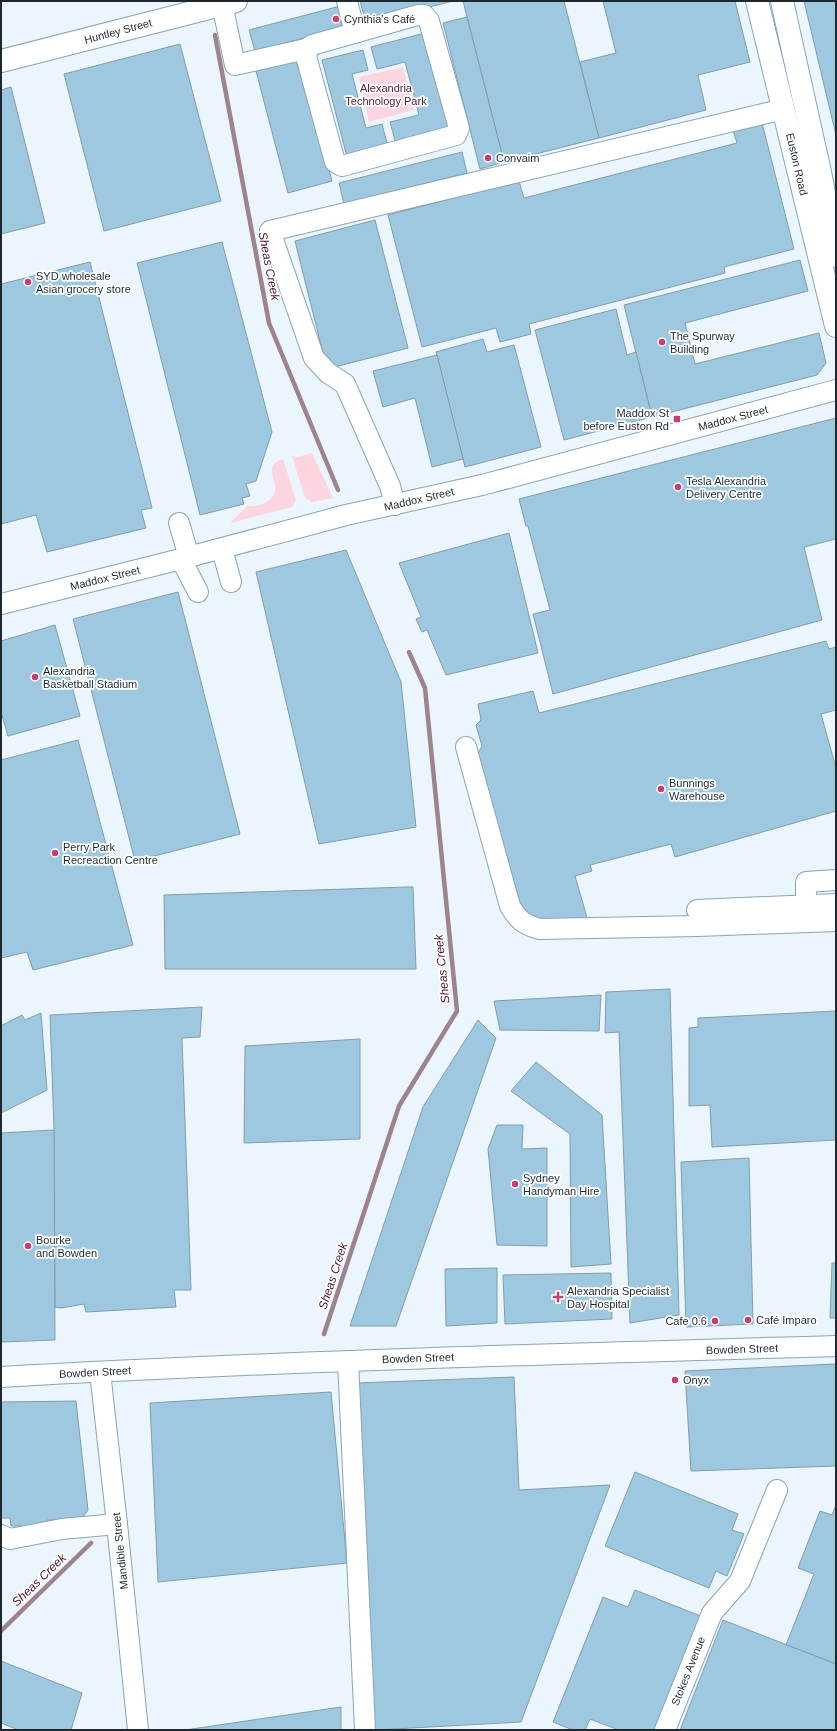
<svg xmlns="http://www.w3.org/2000/svg" width="837" height="1731" font-family="Arial,sans-serif">
	<style>
		.green { fill: #fdd5de }
		.lines { fill: none; stroke-linecap: round; stroke-linejoin: round }
		.stream { stroke: #9f838c; stroke-width: 4.5 }
		.building { fill: #9ec8df; stroke: #819dad }
		.minor-casing { stroke: #88a5b5; stroke-width: 22 }
		.major-casing { stroke: #88a5b5; stroke-width: 24 }
		.minor { stroke: #fff; stroke-width: 20 }
		.major { stroke: #fff; stroke-width: 22 }
		.poi-dot { fill: #c93d70; stroke: #fff; stroke-width: 1.5 }
		.labels { text-anchor: middle; stroke-width: 3.5; stroke-linejoin: round; paint-order: stroke }
		.poi-label { font-size: 11px; fill: #1d292f; stroke: #fff; text-anchor: start }
		.street-label { font-size: 11px; fill: #1d292f; stroke: #fff }
		.park-label { font-size: 11px; fill: #582032; stroke: #fff }
		.water-label { font-size: 12px; font-style: italic; fill: #4a1326; stroke: #fff }
	</style>
	<rect width="100%" height="100%" fill="#eaf5fd"/>
	<!-- green -->
	<g class="green">
		<path d="M403 67 414 110 369 122 359 77Z"/>
		<path d="M311 453H312L333 498 312 502 305 498 292 456 298 457Z"/>
		<path d="M283 459 296 500 292 507 230 523 247 506C258 507 276 502 275 488 275 476 264 465 283 459Z"/>
	</g>
	<g class="lines">
		<!-- stream -->
		<g class="stream">
			<path d="M215 35 269 323 338 490"/>
			<path d="M324 1334 399 1106 457 1011 425 688 409 652"/>
			<path d="M1 1631 91 1543"/>
		</g>
	</g>
	<!-- building -->
	<g class="building">
		<path d="M360 1H453L366 23Z"/>
		<path d="M463 1H564L599 138 504 162Z"/>
		<path d="M603 1H735L750 62 698 75 706 110 599 138 580 62 616 53Z"/>
		<path d="M804 1H836V135Z"/>
		<path d="M344 5 350 26 255 51 249 30Z"/>
		<path d="M467 17 504 162 480 169 443 23Z"/>
		<path d="M425 33 449 131 396 144 390 122 419 115 405 62 377 69 371 47Z"/>
		<path d="M180 44 221 201 104 231 64 74Z"/>
		<path d="M363 50 368 70 352 74 366 128 382 124 388 147 347 157 322 60Z"/>
		<path d="M301 60 332 181 288 193 256 71Z"/>
		<path d="M11 87 45 223 1 234V90Z"/>
		<path d="M761 119 794 249 724 267 725 273 529 324 531 334 500 342 496 328 422 347 388 215 519 181 524 198 737 143 732 127Z"/>
		<path d="M462 152 467 173 344 204 339 183Z"/>
		<path d="M375 220 408 348 327 369 295 241Z"/>
		<path d="M222 242 272 432 256 481 246 484 250 496 242 498 244 504 200 515 137 263Z"/>
		<path d="M800 260 808 291 685 323 695 364 819 333 826 363 817 375 652 417 624 305Z"/>
		<path d="M90 262 152 508 141 510 146 528 47 552 36 515 1 524V284Z"/>
		<path d="M616 309 627 355 636 352 652 417 564 440 535 330Z"/>
		<path d="M483 339 487 352 514 345 541 447 465 467 436 352Z"/>
		<path d="M437 355 463 459 432 467 415 398 383 407 373 371Z"/>
		<path d="M836 418V539L804 547 822 620 553 694 533 614 550 610 528 526H526L519 499Z"/>
		<path d="M509 533 538 653 446 675 427 630 422 632 416 619 421 617 399 563Z"/>
		<path d="M346 550 401 682 416 827 319 844 256 572Z"/>
		<path d="M178 592 240 834 135 861 73 619Z"/>
		<path d="M55 625 80 716 8 736 1 712V641Z"/>
		<path d="M826 641 829 649 836 647V710L821 714 836 768V811L675 857 671 844 590 865 592 871 575 876 588 921 538 919 524 910 520 903 476 757 482 746 476 725 481 720 478 704 533 691 539 713Z"/>
		<path d="M78 740 133 945 33 970 27 952 1 958V760Z"/>
		<path d="M407 887H413L416 969H165L164 895Z"/>
		<path d="M670 989 679 1315 630 1323 619 1032 605 1033 606 992Z"/>
		<path d="M601 995 599 1031 500 1030 494 1001Z"/>
		<path d="M202 1007 200 1037 182 1038 191 1290H174L176 1307 86 1312 84 1304 61 1308 55 1307 54 1130 50 1015Z"/>
		<path d="M836 1011V1140L712 1147 710 1105 689 1106V1028L698 1027V1018Z"/>
		<path d="M41 1013 47 1090 1 1113V1026L22 1015 25 1020Z"/>
		<path d="M478 1020 496 1038 396 1326H350L423 1107Z"/>
		<path d="M360 1039V1139L244 1143 245 1046Z"/>
		<path d="M536 1062 602 1115 611 1264 571 1267 570 1134 511 1091Z"/>
		<path d="M497 1125H523L522 1149 547 1148V1246L497 1245 488 1149Z"/>
		<path d="M54 1130 55 1340 1 1342V1133Z"/>
		<path d="M749 1158 753 1324 686 1327 681 1162Z"/>
		<path d="M832 1263H836V1318H830Z"/>
		<path d="M497 1268V1323L446 1326 445 1269Z"/>
		<path d="M611 1273 612 1319 505 1324 503 1275Z"/>
		<path d="M836 1364V1466L691 1471 685 1371Z"/>
		<path d="M514 1377 519 1490 610 1485 521 1722 375 1730 357 1383Z"/>
		<path d="M331 1392 347 1563 158 1582 150 1403Z"/>
		<path d="M76 1401 88 1510 80 1521 47 1520 48 1526H11L10 1518H1V1402Z"/>
		<path d="M635 1472 738 1514 732 1530 744 1534 727 1576 716 1571 709 1588 605 1546Z"/>
		<path d="M836 1505V1664L786 1645 814 1574 798 1568 820 1511 832 1515Z"/>
		<path d="M635 1590 703 1617 658 1730H619L590 1719 585 1730H573L553 1722 603 1597 628 1607Z"/>
		<path d="M723 1620 836 1664V1730H680Z"/>
		<path d="M1 1661 82 1693 71 1730H19L1 1723Z"/>
		<path d="M341 1707V1730H185Z"/>
	</g>
	<g class="lines">
		<defs>
			<g id="minor">
				<path d="M347 1 355 33"/>
				<path d="M222 4 235 65 306 49"/>
				<path d="M418 15H424L429 21 459 128 456 135 342 166 335 162 307 60 306 49 312 45Z"/>
				<path d="M395 505 390 486 345 384 328 373 314 358 270 231 784 109"/>
				<path d="M179 523 189 557"/>
				<path d="M222 549 231 582"/>
				<path d="M181 559 198 592"/>
				<path d="M1 604 181 559 346 515 482 485 836 390"/>
				<path d="M466 747 510 906C518 920 523 924 539 929L698 926 836 921"/>
				<path d="M806 906V882L836 880"/>
				<path d="M697 910 836 904"/>
				<path d="M348 1361 365 1730"/>
				<path d="M100 1372 117 1524 138 1730"/>
				<path d="M1 1377C279 1361 558 1354 836 1346"/>
				<path d="M1 1535 10 1539 62 1529 117 1524"/>
				<path d="M665 1730 712 1613 740 1581 777 1490"/>
			</g>
			<g id="major">
				<path d="M757 1 836 326"/>
				<path d="M782 1 820 172 836 256"/>
				<path d="M1 61 236 1"/>
			</g>
		</defs>
		<!-- minor casing -->
		<use href="#minor" class="minor-casing"/>
		<!-- major casing -->
		<use href="#major" class="major-casing"/>
		<!-- minor -->
		<use href="#minor" class="minor"/>
		<!-- major -->
		<use href="#major" class="major"/>
	</g>
	<!-- markers -->
	<g class="poi-dot">
		<circle cx="336" cy="19" r="4"/>
		<circle cx="488" cy="158" r="4"/>
		<circle cx="28" cy="282" r="4"/>
		<circle cx="662" cy="342" r="4"/>
		<rect x="673" y="415" width="8" height="8" rx="2"/>
		<circle cx="678" cy="487" r="4"/>
		<circle cx="35" cy="677" r="4"/>
		<circle cx="661" cy="789" r="4"/>
		<circle cx="55" cy="853" r="4"/>
		<circle cx="515" cy="1184" r="4"/>
		<circle cx="28" cy="1246" r="4"/>
		<path d="M556 1291h4v4h4v4h-4v4h-4v-4h-4v-4h4z"/>
		<circle cx="748" cy="1320" r="4"/>
		<circle cx="715" cy="1321" r="4"/>
		<circle cx="675" cy="1380" r="4"/>
	</g>
	<g class="labels">
		<!-- poi labels -->
		<g class="poi-label">
			<text x="344" y="23">Cynthia's Café</text>
			<text x="496" y="162">Convaim</text>
			<text x="36" y="280">SYD wholesale<tspan x="36" dy="13">Asian grocery store</tspan></text>
			<text x="670" y="340">The Spurway<tspan x="670" dy="13">Building</tspan></text>
			<text x="669" y="417" text-anchor="end">Maddox St<tspan x="669" dy="13">before Euston Rd</tspan></text>
			<text x="686" y="485">Tesla Alexandria<tspan x="686" dy="13">Delivery Centre</tspan></text>
			<text x="43" y="675">Alexandria<tspan x="43" dy="13">Basketball Stadium</tspan></text>
			<text x="669" y="787">Bunnings<tspan x="669" dy="13">Warehouse</tspan></text>
			<text x="63" y="851">Perry Park<tspan x="63" dy="13">Recreaction Centre</tspan></text>
			<text x="523" y="1182">Sydney<tspan x="523" dy="13">Handyman Hire</tspan></text>
			<text x="36" y="1244">Bourke<tspan x="36" dy="13">and Bowden</tspan></text>
			<text x="567" y="1295">Alexandria Specialist<tspan x="567" dy="13">Day Hospital</tspan></text>
			<text x="756" y="1324">Café Imparo</text>
			<text x="707" y="1325" text-anchor="end">Cafe 0.6</text>
			<text x="683" y="1384">Onyx</text>
		</g>
		<!-- street labels -->
		<g class="street-label">
			<text transform="translate(118 31) rotate(-15)" y="4">Huntley Street</text>
			<text transform="translate(797 164) rotate(77)" y="4">Euston Road</text>
			<text transform="translate(733 418) rotate(-15)" y="4">Maddox Street</text>
			<text transform="translate(419 499) rotate(-13)" y="4">Maddox Street</text>
			<text transform="translate(105 578) rotate(-14)" y="4">Maddox Street</text>
			<text transform="translate(742 1349) rotate(-2)" y="4">Bowden Street</text>
			<text transform="translate(418 1358) rotate(-2)" y="4">Bowden Street</text>
			<text transform="translate(95 1372) rotate(-3)" y="4">Bowden Street</text>
			<text transform="translate(120 1551) rotate(-96)" y="4">Mandible Street</text>
			<text transform="translate(688 1671) rotate(-68)" y="4">Stokes Avenue</text>
		</g>
		<!-- park labels -->
		<g class="park-label">
			<text x="386" y="92">Alexandria<tspan x="386" dy="13">Technology Park</tspan></text>
		</g>
		<!-- water labels -->
		<g class="water-label">
			<text transform="translate(269 266) rotate(79)" y="4">Sheas Creek</text>
			<text transform="translate(442 969) rotate(-96)" y="4">Sheas Creek</text>
			<text transform="translate(333 1276) rotate(-72)" y="4">Sheas Creek</text>
			<text transform="translate(39 1580) rotate(-44)" y="4">Sheas Creek</text>
		</g>
	</g>
	<!-- border -->
	<rect width="837" height="1731" fill="none" stroke="#1d292f" stroke-width="4"/>
</svg>
